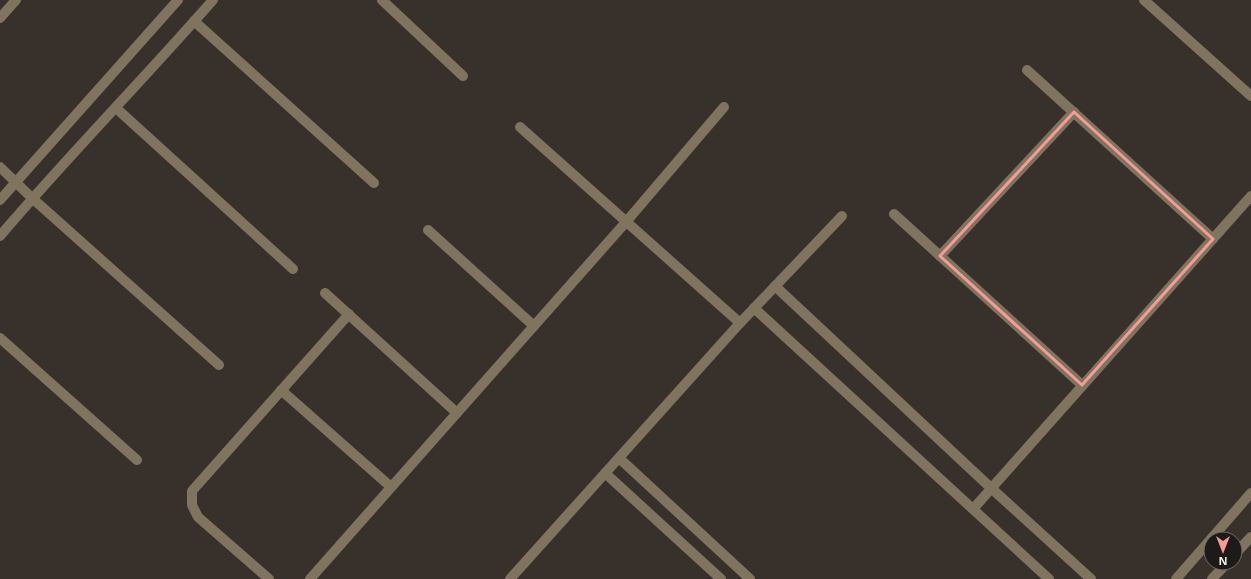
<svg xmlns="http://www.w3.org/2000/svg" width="1251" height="579" font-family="'Open Sans',sans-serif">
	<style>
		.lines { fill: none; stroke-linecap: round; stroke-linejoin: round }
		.minor { stroke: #81745e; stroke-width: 10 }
		.marked { fill: none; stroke: #f59c96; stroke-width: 3; stroke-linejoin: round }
	</style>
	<rect width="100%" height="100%" fill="#38312b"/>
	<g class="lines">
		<!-- minor -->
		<g class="minor">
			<path d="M382 0 463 76"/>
			<path d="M1144 0 1251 96"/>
			<path d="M0 18 16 0"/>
			<path d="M194 21 374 183"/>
			<path d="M1027 70 1213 239"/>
			<path d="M116 108 293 269"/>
			<path d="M520 127 740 323"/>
			<path d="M0 167 32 198 219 365"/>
			<path d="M0 200 178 0"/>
			<path d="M894 214 1082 385"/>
			<path d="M428 230 534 326"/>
			<path d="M0 236C69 155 143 80 213 0"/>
			<path d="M940 256 1074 112"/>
			<path d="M775 286 991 488 1091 579"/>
			<path d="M325 293 457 413"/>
			<path d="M754 308 1049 579"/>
			<path d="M0 338 137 460"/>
			<path d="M281 390 391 487"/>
			<path d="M619 458 750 579"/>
			<path d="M605 473 721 579"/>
			<path d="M973 509 1251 196"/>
			<path d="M1211 539 1251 493"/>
			<path d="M1235 554 1251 537"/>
			<path d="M269 579 198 517 192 505V491L349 314"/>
			<path d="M310 579 626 222 724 107"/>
			<path d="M510 579 740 323 842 216"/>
			<path d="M1176 579 1211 539"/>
			<path d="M1212 579 1227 563"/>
		</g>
	</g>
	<!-- marked area -->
	<path class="marked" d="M1074 112 1213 239 1082 385 940 256Z"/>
	<!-- north arrow -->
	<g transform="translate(1223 551) rotate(180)"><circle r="19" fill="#1d1a17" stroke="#736f6c"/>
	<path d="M0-3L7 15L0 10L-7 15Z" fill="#f59c96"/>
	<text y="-6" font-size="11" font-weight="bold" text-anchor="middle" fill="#f4efec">N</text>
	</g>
</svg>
